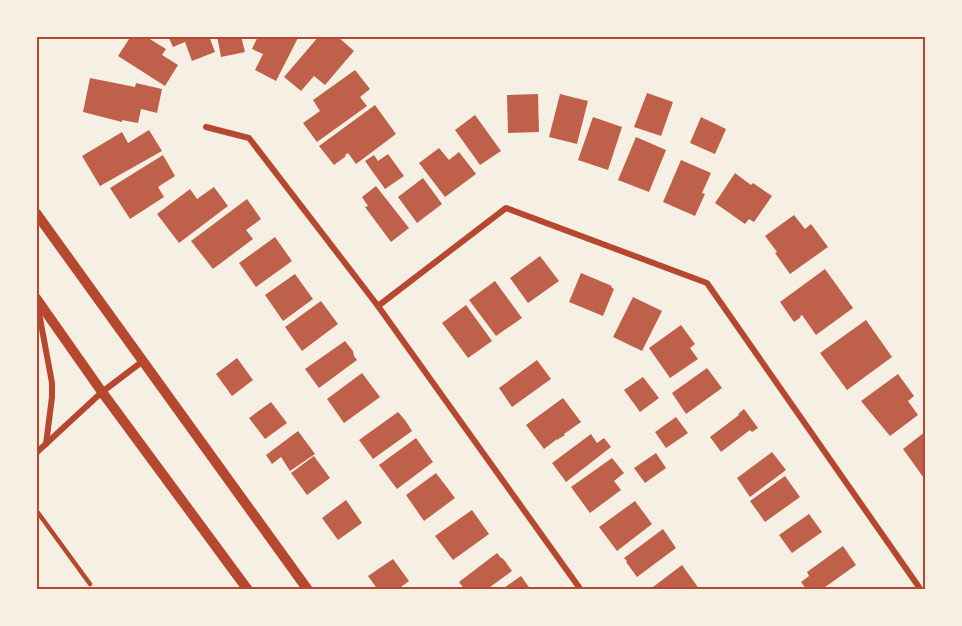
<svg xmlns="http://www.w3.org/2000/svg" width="962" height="626" font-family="Inter,sans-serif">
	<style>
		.building { fill: #bf614a }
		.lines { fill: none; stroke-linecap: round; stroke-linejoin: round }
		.service { stroke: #b5482f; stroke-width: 4.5 }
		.minor { stroke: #b5482f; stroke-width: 6 }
		.tertiary { stroke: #b5482f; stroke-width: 10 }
		.neatline { fill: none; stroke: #b5482f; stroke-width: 2 }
	</style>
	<rect width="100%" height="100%" fill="#f6efe4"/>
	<!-- building -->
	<g class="building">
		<path d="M131 36H145L166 49 162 55 178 65 165 86 118 56Z"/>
		<path d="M168 36H209L215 52 192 61 185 42 173 47Z"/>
		<path d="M217 36H241L245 52 221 57Z"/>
		<path d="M258 36H299L276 81 255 70 263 54 252 49Z"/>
		<path d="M319 36H337L354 51 325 85 314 76 301 91 284 77Z"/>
		<path d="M355 70 370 89 360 97 367 106 317 142 303 123 320 111 313 100Z"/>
		<path d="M90 78 135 87 136 83 162 89 157 113 141 109 138 123 122 120V122L83 112Z"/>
		<path d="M647 93 673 102 661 136 634 127Z"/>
		<path d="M538 94 539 132 508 133 507 95Z"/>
		<path d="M560 94 588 101 577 144 549 137Z"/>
		<path d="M375 105 396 134 356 164 348 153 345 155 346 156 334 165 319 146Z"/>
		<path d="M475 115 501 151 480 165 455 130Z"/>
		<path d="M593 117 622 127 608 170 578 160Z"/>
		<path d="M701 117 726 129 715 154 690 143Z"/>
		<path d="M149 130 162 151 100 186 82 156 122 132 128 143Z"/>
		<path d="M636 137 666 150 649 192 618 180Z"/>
		<path d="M439 148 449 160 459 152 476 174 445 197 419 163Z"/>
		<path d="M388 154 404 176 385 189 365 161 374 155 378 161Z"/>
		<path d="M163 155 175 176 158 187 164 197 130 219 110 188Z"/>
		<path d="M681 160 711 173 702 193 705 194 695 216 663 202Z"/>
		<path d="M735 173 751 185 753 183 772 196 754 222 749 219 745 224 715 203Z"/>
		<path d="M423 178 442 204 417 223 398 197Z"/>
		<path d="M376 186 409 228 391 242 365 207 368 206 362 197Z"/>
		<path d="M214 187 228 206 179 243 157 214 190 189 197 199Z"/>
		<path d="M247 199 261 219 246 230 253 239 213 269 191 241Z"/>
		<path d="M794 215 805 229 811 224 828 247 790 274 775 253 777 252 765 236Z"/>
		<path d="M275 237 292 261 256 287 239 263Z"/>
		<path d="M540 256 559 281 528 303 510 278Z"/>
		<path d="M825 269 853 308 816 335 802 315 800 316 801 317 794 322 780 302Z"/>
		<path d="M581 273 612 286 611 287 614 289 603 316 569 302Z"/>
		<path d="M295 274 313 299 283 321 265 295Z"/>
		<path d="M495 281 522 318 496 336 469 300Z"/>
		<path d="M633 297 662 311 642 351 613 337Z"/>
		<path d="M321 301 338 324 302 351 285 327Z"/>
		<path d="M466 305 492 341 468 358 442 323Z"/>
		<path d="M866 320 892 357 847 390 820 353Z"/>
		<path d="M681 325 695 344 690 348 698 359 670 378 649 348Z"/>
		<path d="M345 341 353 351 354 356 357 360 319 388 305 369Z"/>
		<path d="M237 358 253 380 232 396 216 374Z"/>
		<path d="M537 360 551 379 512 407 499 388Z"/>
		<path d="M707 368 722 388 686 414 672 393Z"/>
		<path d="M362 373 380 397 344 423 327 399Z"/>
		<path d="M898 374 914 396 908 401 918 415 890 436 861 401Z"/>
		<path d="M643 377 659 398 640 412 624 390Z"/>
		<path d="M563 398 581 422 564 434 565 435 557 440V439L544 449 526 425Z"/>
		<path d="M271 402 287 423 265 439 249 418Z"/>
		<path d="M744 409 758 428 752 432 750 430 721 452 710 437 739 415 738 414Z"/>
		<path d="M398 412 405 420 412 431 373 459 359 440Z"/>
		<path d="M676 417 688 433 666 448 655 432Z"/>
		<path d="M298 431 315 454 290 471 281 457 272 464 266 455Z"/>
		<path d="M926 431V481L903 449Z"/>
		<path d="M591 434 597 443 604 438 611 447 566 482 552 463Z"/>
		<path d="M416 438 433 462 397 489 379 465Z"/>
		<path d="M772 452 786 470 750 497 737 478Z"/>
		<path d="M656 453 666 468 645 483 634 468Z"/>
		<path d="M314 456 330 478 307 495 291 473Z"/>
		<path d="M612 458 624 473 614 481 621 490 590 513 571 487Z"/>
		<path d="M436 473 455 498 424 521 406 495Z"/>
		<path d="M785 476 800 497 765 522 750 501Z"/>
		<path d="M346 500 362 523 338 540 322 518Z"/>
		<path d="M635 501 652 524 617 551 599 527Z"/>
		<path d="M472 510 489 534 453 560 435 536Z"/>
		<path d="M809 514 822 532 792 553 779 535Z"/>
		<path d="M663 529 676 548 637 577 626 562 627 561 624 558Z"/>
		<path d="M843 546 856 565 821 590 818 587 814 590H807L801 582 809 576 807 572Z"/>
		<path d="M497 553 501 558H502L505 561 512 571 486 590H465L459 582Z"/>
		<path d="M393 559 409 581 397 590H378L368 576Z"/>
		<path d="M682 565 700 590H649Z"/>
		<path d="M521 576 531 590H501Z"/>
	</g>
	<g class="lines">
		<!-- service -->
		<path class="service" d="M36 510 90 584"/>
		<!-- minor -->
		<g class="minor">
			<path d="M206 127 249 138 378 306 581 590"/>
			<path d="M37 302 52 383V397L46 444"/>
			<path d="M378 306 506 208 707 283 921 590"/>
			<path d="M36 453 102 392 143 361"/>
		</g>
		<!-- tertiary -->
		<g class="tertiary">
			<path d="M36 213 308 590"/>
			<path d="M36 298 102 392 248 590"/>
		</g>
	</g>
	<!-- border -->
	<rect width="962" height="626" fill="none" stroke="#f6efe4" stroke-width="75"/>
	<rect x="38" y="38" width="886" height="550" class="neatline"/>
</svg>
